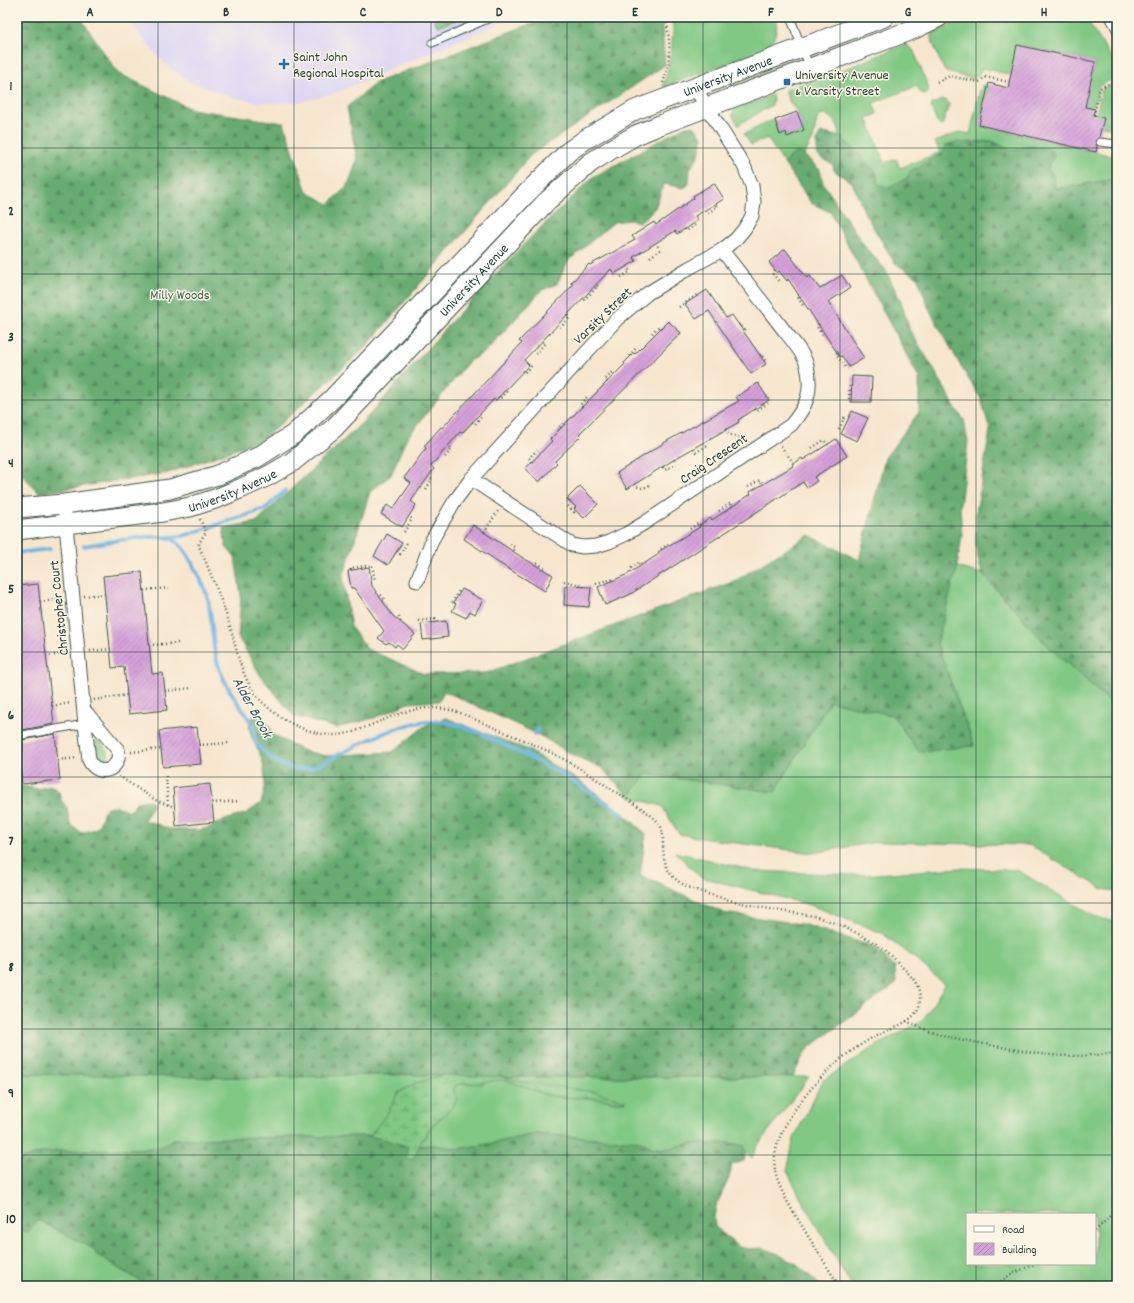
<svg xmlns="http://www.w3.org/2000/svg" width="1134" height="1303" font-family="Dekko,sans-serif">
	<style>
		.built { fill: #ddd5f6 }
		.grass { fill: #80c884; stroke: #50825c; fill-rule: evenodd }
		.forest { fill: url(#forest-firs); stroke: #447453 }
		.wetland { fill: url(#wetland-marsh); stroke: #50825c }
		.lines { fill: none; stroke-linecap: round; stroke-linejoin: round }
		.stream { stroke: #6eb6e5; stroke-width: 4 }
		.building { fill: url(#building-hatch) }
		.lane-casing { stroke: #3f564b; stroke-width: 9 }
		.street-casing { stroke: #3f564b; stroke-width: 15 }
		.secondary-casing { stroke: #3f564b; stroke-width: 21 }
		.path { stroke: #3f564b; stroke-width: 2.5; stroke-dasharray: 1 3; stroke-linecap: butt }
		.lane { stroke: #fff; stroke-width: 7 }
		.street { stroke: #fff; stroke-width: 13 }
		.secondary { stroke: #fff; stroke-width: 19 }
		.grid { fill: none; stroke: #1f3d34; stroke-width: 1; stroke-opacity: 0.55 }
		.poi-dot { fill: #1f6fb2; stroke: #fcf5e5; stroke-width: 1.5 }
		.labels { text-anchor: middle; stroke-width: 3; stroke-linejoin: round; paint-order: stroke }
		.poi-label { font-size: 14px; fill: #1f3d34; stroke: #fcf5e5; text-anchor: start }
		.street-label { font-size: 14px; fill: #1f3d34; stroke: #fcf5e5 }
		.park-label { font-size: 14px; fill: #376048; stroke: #fcf5e5 }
		.water-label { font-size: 15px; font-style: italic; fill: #335b60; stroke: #fcf5e5 }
		.neatline { fill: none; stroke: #1f3d34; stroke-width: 1.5 }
		.grid-label { font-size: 13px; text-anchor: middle; font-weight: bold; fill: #1f3d34 }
	</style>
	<defs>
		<pattern id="forest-firs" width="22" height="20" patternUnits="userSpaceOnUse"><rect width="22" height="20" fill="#68ac72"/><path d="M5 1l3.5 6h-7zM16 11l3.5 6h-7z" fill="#558d5e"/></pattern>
		<pattern id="wetland-marsh" width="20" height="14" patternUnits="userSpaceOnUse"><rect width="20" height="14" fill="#80c884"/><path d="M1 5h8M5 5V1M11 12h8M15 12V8" fill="none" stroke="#68a46d"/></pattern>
		<pattern id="building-hatch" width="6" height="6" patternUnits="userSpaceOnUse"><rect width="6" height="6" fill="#d6a1db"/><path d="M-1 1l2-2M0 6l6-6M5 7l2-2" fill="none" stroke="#ad84b2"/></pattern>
	</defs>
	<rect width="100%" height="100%" fill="#fcf5e5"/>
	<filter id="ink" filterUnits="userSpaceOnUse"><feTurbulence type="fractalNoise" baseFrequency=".025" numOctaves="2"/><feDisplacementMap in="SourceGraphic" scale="8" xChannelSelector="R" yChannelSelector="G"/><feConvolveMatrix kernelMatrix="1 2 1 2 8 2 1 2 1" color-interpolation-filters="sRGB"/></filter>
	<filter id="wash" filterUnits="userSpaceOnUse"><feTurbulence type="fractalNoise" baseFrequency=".012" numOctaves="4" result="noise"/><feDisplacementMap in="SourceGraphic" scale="16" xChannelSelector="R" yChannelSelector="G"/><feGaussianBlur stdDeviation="0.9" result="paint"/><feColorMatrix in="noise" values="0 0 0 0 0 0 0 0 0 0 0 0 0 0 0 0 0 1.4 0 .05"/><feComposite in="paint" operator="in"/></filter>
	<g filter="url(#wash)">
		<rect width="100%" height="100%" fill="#f7e6ce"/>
		<!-- built -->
		<path class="built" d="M126 17H514L337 92 315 99 298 102 276 103 255 102 236 98 192 83 175 72 157 56Z"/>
		<!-- grass -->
		<g class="grass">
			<path d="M436 17H464L439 26 436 24 434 18Z"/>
			<path d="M673 17H776C779 35 772 45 757 53L663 87C671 60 673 44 673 17Z"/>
			<path d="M967 17H1085L1117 66V77L1099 86 1095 103 1091 108 1085 106 1095 62 1018 45 1011 75 982 68 980 73 974 79 946 72 944 70 931 39V35L935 32Z"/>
			<path d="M906 44 914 51 929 89 927 93 924 94 920 92 917 86 873 103 877 114 867 118 885 163 896 159 900 168 940 152 935 142 960 132 970 134 980 90H981L982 85 988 86 979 125 1117 157 1115 169 1117 170V181L1115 179 1055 189 1053 175 1048 169 1049 164 1054 157 1048 149 1033 147H1026L1015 150H1010L992 141 969 142 944 149 943 153 927 161 919 168 913 169 909 173 907 179 886 188 878 183 876 172 873 169 839 136V128C834 120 826 109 817 119L813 139 804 155 800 153 786 162 785 165 767 138 751 145 744 134 774 119 780 135 786 132 788 137 804 130 797 112 789 101 785 90 843 70Z"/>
			<path d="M1117 82V129L1102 126 1103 118 1096 116 1102 89Z"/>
			<path d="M772 95 773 100 772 105 738 125C735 119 730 115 735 109Z"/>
			<path d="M943 100H946L949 104 943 123 940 125 937 123 931 107 932 104Z"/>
			<path d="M957 567 982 574 1051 649 1117 708V730L1113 740 1116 773 1117 774V892L1103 889 1029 845 877 842 812 853 707 839 679 834 662 806 629 797 646 774 775 792 830 701 892 715 919 752 974 745 937 644Z"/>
			<path d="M97 740H99C104 747 112 754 106 761L102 762 98 759 96 742Z"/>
			<path d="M675 852 755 871 862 875 959 868 1017 870 1094 916 1117 923V1286H852L808 1211 787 1171 794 1138 823 1080 879 1044 922 1021 945 985 917 960 882 933 810 905 700 877ZM967 1214H1095V1264H967Z"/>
			<path d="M17 1074 263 1078 333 1075H443L416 1083 398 1093 387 1114 370 1136 174 1139 158 1148 58 1151 40 1153 24 1158 17 1162Z"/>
			<path d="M500 1077H809L758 1145 752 1158 746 1152 744 1146 731 1143H717L681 1146 669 1149 653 1148 640 1141 535 1134 488 1144 457 1149 435 1145 419 1146 432 1126 449 1111 455 1086C464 1082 473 1084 482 1083 488 1082 493 1080 498 1080 516 1080 533 1092 551 1096 566 1099 582 1097 598 1099 607 1100 616 1103 625 1102L522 1082Z"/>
			<path d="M38 1220 94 1249 97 1255 149 1286H25L17 1281V1228L28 1232Z"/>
		</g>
		<!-- forest -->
		<g class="forest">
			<path d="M17 17H80L118 73 191 109 284 123 307 192 329 204 348 185 357 160 347 107 377 82 549 17H661L665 65 531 155 364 349 262 440 168 473 39 493 18 470H17Z"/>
			<path d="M686 126H694L703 137 699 155 690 169 689 184 684 188 664 184 655 208 641 222 629 220 614 222 568 261 557 284 542 290 485 352 469 361 406 439 391 475 370 492 343 578 351 627 367 649 424 674 486 673 735 581 809 535 859 560 885 458 919 412V378L830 212 811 203 785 165 788 158 795 153H800L804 155 820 170 823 183 866 248 885 269 902 304 910 331 932 366 955 407 964 420 968 442 960 506 962 536 957 567 937 644 974 746 919 752 892 715 830 701 775 792 646 774 629 797 602 768 575 756 535 733 444 691 439 701 408 703 374 718 336 728 294 716 262 678 238 637 241 596 235 558 226 547 223 528 256 522 363 422 451 322 519 249 593 177Z"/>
			<path d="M821 133C825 133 839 136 842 138 846 141 847 145 852 147L873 169 876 172 878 183 886 188 906 179 911 170 919 168C924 160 935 158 943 153L946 145 956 142 974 143 992 141 1010 150H1015L1026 147H1033L1048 149 1054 153V157L1049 164 1048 169 1053 175 1055 189 1115 179 1117 180 1114 190H1117V708L1051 649 982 574 976 549V513L990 430 981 399 960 365 928 307 918 278 895 263 865 214 852 182 837 173 834 170 833 165C816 154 817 161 817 139Z"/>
			<path d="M256 716C266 722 270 722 273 735L304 751 327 756 392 752 426 725 446 718 528 750 579 781 619 810 646 834 640 875 724 913 802 924 875 947 895 967 896 984 810 1047 803 1056 793 1077H500L402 1074 263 1078 17 1074V785L38 789 51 786 56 789 59 792 61 800 67 808 70 823 78 831 82 833 95 829 99 825 104 811 107 808 117 806 129 811 133 809 136 802 147 800 152 801 153 803 148 814 144 819 145 821 155 823 169 829 198 830 208 828 222 821 247 813 261 803C266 789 266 775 262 760 258 748 245 730 251 718Z"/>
			<path d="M535 1134 641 1141C645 1143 650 1147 654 1148 666 1151 671 1147 682 1145 702 1142 724 1142 744 1146L746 1152 744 1161 732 1164 729 1178 716 1206 714 1217 715 1226 721 1233 739 1247 749 1249 763 1248 778 1254 797 1264 821 1286H149L97 1255 94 1249 38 1220 28 1232 17 1228V1162L24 1158 40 1153 58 1151 158 1148 174 1139 370 1136 409 1146 435 1145 457 1149 488 1144Z"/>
		</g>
		<!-- wetland -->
		<path class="wetland" d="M443 1075 500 1077 522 1082 596 1092 626 1101C616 1103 606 1099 596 1098 581 1097 565 1099 550 1095 533 1092 518 1082 500 1080 494 1080 488 1082 482 1083 473 1084 464 1082 455 1086L454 1091 458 1099C451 1112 441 1115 432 1126 423 1136 418 1148 413 1159H406L408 1146 370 1136 387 1114 398 1093 416 1083Z"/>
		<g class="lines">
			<!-- stream -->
			<g class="stream">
				<path d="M168 537 183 536 265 509 285 491"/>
				<path d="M84 546C103 543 157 532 172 539 180 543 186 552 190 559 196 570 203 583 207 595 214 621 210 647 221 673 228 691 241 706 251 722 255 728 253 736 256 743 259 748 265 752 269 756 279 764 292 771 305 769 318 767 330 759 342 753 365 741 403 722 430 721 458 719 499 742 524 755L526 752"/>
				<path d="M17 553 50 549"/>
				<path d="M535 734 538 729"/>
				<path d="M524 755 562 774 623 814"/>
			</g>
		</g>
		<g id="blocks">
			<!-- building -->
			<g class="building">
				<path d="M1017 45 1095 62 1085 107 1095 109 1093 115 1104 118 1099 137 1095 141 1097 146 1096 152 979 125 989 83 1008 88Z"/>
				<path d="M797 112 804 130 787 137 786 132 780 135 775 120Z"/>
				<path d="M714 183 724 199 695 216 698 220 677 234 675 231 633 257 636 261 614 274 611 269 524 360 529 365 496 400 494 399 462 433 460 432 431 466 434 469 411 501 416 505 402 527 381 514 387 505 393 509 411 483 404 478 426 448 424 446 441 427 442 428 522 343 519 341 573 285 571 283 589 264 590 265 635 240 632 236 654 222 656 225 694 198 693 196Z"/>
				<path d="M785 249 807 278 810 276 820 289 842 275 850 288 828 302 864 358 849 367 842 356 840 357 788 279 787 281 779 271 777 273 769 262Z"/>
				<path d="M707 290 726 318 732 315 766 364 751 374 709 311 696 319 685 304Z"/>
				<path d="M668 321 681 333 579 434 581 436 555 461 557 463 539 482 525 469 552 441 550 439 625 364 624 363 634 353 635 354Z"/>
				<path d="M852 376 872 377 871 402H851Z"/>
				<path d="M758 383 769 400 738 420 739 422 678 457 627 489 617 473 667 441 739 401 736 397Z"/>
				<path d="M852 411 868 418 857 441 841 434Z"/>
				<path d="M836 439 847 456 814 477 817 481 807 488 803 482 629 595 605 605 598 587 628 574 659 554 658 552 700 527 699 526 710 518 712 520 751 494 750 492 793 466 792 465 802 458 803 460Z"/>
				<path d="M580 486 598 504 584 518 574 509 576 507 567 499Z"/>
				<path d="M473 525 523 558 553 575 545 591 494 560V559L464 539Z"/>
				<path d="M387 534 402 543 388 565 374 556Z"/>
				<path d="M369 567 372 586 393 616 415 634 403 649 397 644 395 647 389 642 386 644 378 638 384 631 354 588H351L348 571Z"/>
				<path d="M142 572 152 674 163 673 167 710 129 714 124 667 112 668 103 576Z"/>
				<path d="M38 584 54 724 17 731V586Z"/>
				<path d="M565 586 591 587 589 607 564 605Z"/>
				<path d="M462 589 483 600 475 614 470 611 466 618 452 611 456 604 454 602Z"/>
				<path d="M446 621 448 637 423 640 421 624Z"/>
				<path d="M197 727 201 764 163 767 159 731Z"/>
				<path d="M55 734 60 780 22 784 17 741Z"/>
				<path d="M210 784 214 822 176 826 173 788Z"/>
			</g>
		</g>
	</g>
	<g filter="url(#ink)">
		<use href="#blocks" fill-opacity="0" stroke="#3f564b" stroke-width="1"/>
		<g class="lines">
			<defs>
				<g id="lane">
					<path d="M790 17 810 68"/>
					<path d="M1109 17 1117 31"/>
					<path d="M432 43 492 17"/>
					<path d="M1100 142 1117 144"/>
					<path d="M17 736 85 724"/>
				</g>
				<g id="street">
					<path d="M471 479 572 545 583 547 596 546 609 542 626 534 646 522 791 425C807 406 813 391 807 366 804 352 788 336 780 325 761 300 741 275 722 250"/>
					<path d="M64 504 85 724 89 760C98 779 122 770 118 750L84 710"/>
					<path d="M417 581 432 540 454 502 471 479 617 319 648 293 689 268 722 250 736 239 745 228 752 216 754 202 752 186 744 166 695 88"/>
				</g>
				<g id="secondary">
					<path id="s1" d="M17 508 64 504 170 489 218 475 258 457 294 434 332 399 525 195 568 152 586 139 635 110 884 17"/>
					<path id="s2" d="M17 530 163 512 190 507 218 498 242 488 268 476 292 462 334 428 546 202 590 163 612 149 636 135 660 125 914 29 939 17"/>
				</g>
			</defs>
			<!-- lane casing -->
			<use href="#lane" class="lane-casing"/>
			<!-- street casing -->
			<use href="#street" class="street-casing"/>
			<!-- secondary casing -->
			<use href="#secondary" class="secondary-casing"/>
			<!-- path -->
			<g class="path">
				<path d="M937 82 950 76 979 82 985 77 1009 82"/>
				<path d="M663 83C671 61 671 40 665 17"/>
				<path d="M1094 115 1100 88 1117 80"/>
				<path d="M708 213 717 207 715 204"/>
				<path d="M685 229 686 231 695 225"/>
				<path d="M650 257 660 250 656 243"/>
				<path d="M775 270 773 274 780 283"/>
				<path d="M621 277 630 272 627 266"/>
				<path d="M799 295 797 296 804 307"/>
				<path d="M584 300 598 286 596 285"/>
				<path d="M679 307 697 295 698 296"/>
				<path d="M819 324 817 327 823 336"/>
				<path d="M739 325 740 324 746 332"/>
				<path d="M560 328 570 317 567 314"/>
				<path d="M652 333 659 326 661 328"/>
				<path d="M837 353 836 354 845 367"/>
				<path d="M536 354 545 343 542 341"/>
				<path d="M760 355 761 354 766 362"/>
				<path d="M630 356V355L637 347"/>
				<path d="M522 371 524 373 532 365"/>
				<path d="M607 382 605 380 612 372"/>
				<path d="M498 397 500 399 507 391"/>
				<path d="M849 399 850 385H852"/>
				<path d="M582 407 580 405 587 397"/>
				<path d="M755 409 756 411 768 403"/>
				<path d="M472 422 475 424 482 416"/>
				<path d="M839 429 844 418 847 420"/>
				<path d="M559 430 558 429 563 424"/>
				<path d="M725 430 728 434 745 439"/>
				<path d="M781 446 794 464"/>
				<path d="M694 448 696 452 707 446"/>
				<path d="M812 448 824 440 828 445"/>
				<path d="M445 457 452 449 448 446"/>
				<path d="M532 462 529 458 537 450"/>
				<path d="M663 467 665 470 676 464"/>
				<path d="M634 484C640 490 644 488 650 485"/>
				<path d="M748 487 760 480 763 484"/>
				<path d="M426 489 432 479 428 477"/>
				<path d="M568 506 574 512 576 510"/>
				<path d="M719 511 731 503 733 506"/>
				<path d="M200 519 206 532 199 543V546C209 570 219 593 227 617 235 640 238 665 250 686 266 714 305 736 337 735 348 734 357 731 366 727 400 713 427 700 463 714 494 728 527 741 558 756 577 766 596 779 614 791 627 799 646 810 657 821 663 827 663 834 663 843 663 871 672 882 699 891 725 900 754 906 781 911 792 913 803 914 814 916 835 922 869 937 886 951 892 956 898 962 903 968 912 976 921 987 920 1000 920 1006 917 1012 912 1017 903 1026 882 1031 870 1039 859 1046 846 1054 836 1063 809 1088 766 1136 776 1175 781 1193 792 1210 802 1226 814 1246 827 1266 839 1286"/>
				<path d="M690 529 699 523 700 525"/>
				<path d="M404 532 412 519 409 516"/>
				<path d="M484 532 498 511"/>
				<path d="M510 544 515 548 513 551"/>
				<path d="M661 549 670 543 671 544"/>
				<path d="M397 551 400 554 408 541"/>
				<path d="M537 563 545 568 544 570"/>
				<path d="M631 568 640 562 642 565"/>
				<path d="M351 570V568L372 565 375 581"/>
				<path d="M564 581 583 586V587"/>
				<path d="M596 583 614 579V580"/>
				<path d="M144 590 171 588"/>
				<path d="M381 595 385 600 383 601"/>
				<path d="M84 596 105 594"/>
				<path d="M40 602 61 599"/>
				<path d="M455 603 454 604 452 603 459 591"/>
				<path d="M399 617 401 623"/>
				<path d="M419 621 435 619V622"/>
				<path d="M149 645 178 643"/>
				<path d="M90 651 111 649"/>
				<path d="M46 656 65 654"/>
				<path d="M165 691 192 688"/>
				<path d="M94 700 127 695"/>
				<path d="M52 706 71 703"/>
				<path d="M199 745 228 743"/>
				<path d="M131 752 161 749"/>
				<path d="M58 760 77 758"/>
				<path d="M17 765H20"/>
				<path d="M119 776 155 800 174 807"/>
				<path d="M166 776 168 805"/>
				<path d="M212 803 240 801"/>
				<path d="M906 1021C936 1036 969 1041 1001 1047 1018 1050 1035 1054 1052 1055 1074 1057 1096 1055 1117 1053"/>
				<path d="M1095 1231 1117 1209"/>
				<path d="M994 1286C1010 1274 1017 1271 1036 1264"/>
			</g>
			<!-- lane -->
			<use href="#lane" class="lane"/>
			<!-- street -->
			<use href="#street" class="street"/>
			<!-- secondary -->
			<use href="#secondary" class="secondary"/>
		</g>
	</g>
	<!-- grid -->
	<path class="grid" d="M158 17V1286M294 17V1286M431 17V1286M567 17V1286M703 17V1286M840 17V1286M976 17V1214M17 148H1117M17 274H1117M17 400H1117M17 526H1117M17 652H1117M17 777H1117M17 903H1117M17 1029H1117M17 1155H1117M976 1264V1286"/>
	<!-- markers -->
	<g class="poi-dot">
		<path d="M282 58h4v4h4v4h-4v4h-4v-4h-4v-4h4z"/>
		<rect x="783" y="78" width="8" height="8" rx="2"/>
	</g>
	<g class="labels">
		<!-- poi labels -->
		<g class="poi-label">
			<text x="293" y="61">Saint John<tspan x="293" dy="16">Regional Hospital</tspan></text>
			<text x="795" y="79">University Avenue<tspan x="795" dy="16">&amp; Varsity Street</tspan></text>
		</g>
		<!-- street labels -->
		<g class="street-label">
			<text dy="5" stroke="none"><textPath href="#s1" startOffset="862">University Avenue</textPath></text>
			<text dy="5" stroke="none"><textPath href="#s2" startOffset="544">University Avenue</textPath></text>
			<text transform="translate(602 315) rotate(-44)" y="5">Varsity Street</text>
			<text transform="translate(713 458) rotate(-34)" y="5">Craig Crescent</text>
			<text dy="5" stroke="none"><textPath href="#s2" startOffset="220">University Avenue</textPath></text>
			<text transform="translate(58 608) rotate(-96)" y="5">Christopher Court</text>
		</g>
		<!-- park labels -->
		<g class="park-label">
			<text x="180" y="299">Milly Woods</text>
		</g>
		<!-- water labels -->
		<g class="water-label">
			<text transform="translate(253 707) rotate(61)" y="5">Alder Brook</text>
		</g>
	</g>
	<!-- margin -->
	<rect width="1134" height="1303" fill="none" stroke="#fcf5e5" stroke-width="44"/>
	<!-- legend -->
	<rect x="966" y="1213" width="130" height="52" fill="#fcf5e5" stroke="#a4ab9e"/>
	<rect x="974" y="1226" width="20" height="6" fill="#ffffff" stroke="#a4ab9e"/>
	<text x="1002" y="1233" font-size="12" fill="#1f3d34">Road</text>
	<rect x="974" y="1243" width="20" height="12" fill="url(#building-hatch)" stroke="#a4ab9e"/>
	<text x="1002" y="1253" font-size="12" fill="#1f3d34">Building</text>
	<rect x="22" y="22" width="1090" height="1259" class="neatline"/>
	<g class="grid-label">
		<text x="90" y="16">A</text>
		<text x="226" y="16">B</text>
		<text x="363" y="16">C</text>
		<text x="499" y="16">D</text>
		<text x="635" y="16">E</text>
		<text x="771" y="16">F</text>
		<text x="908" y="16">G</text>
		<text x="1044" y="16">H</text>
		<text x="11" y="90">1</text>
		<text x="11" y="215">2</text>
		<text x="11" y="341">3</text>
		<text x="11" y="467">4</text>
		<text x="11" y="593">5</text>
		<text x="11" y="719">6</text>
		<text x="11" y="845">7</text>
		<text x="11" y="971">8</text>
		<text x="11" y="1097">9</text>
		<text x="11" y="1223">10</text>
	</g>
</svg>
